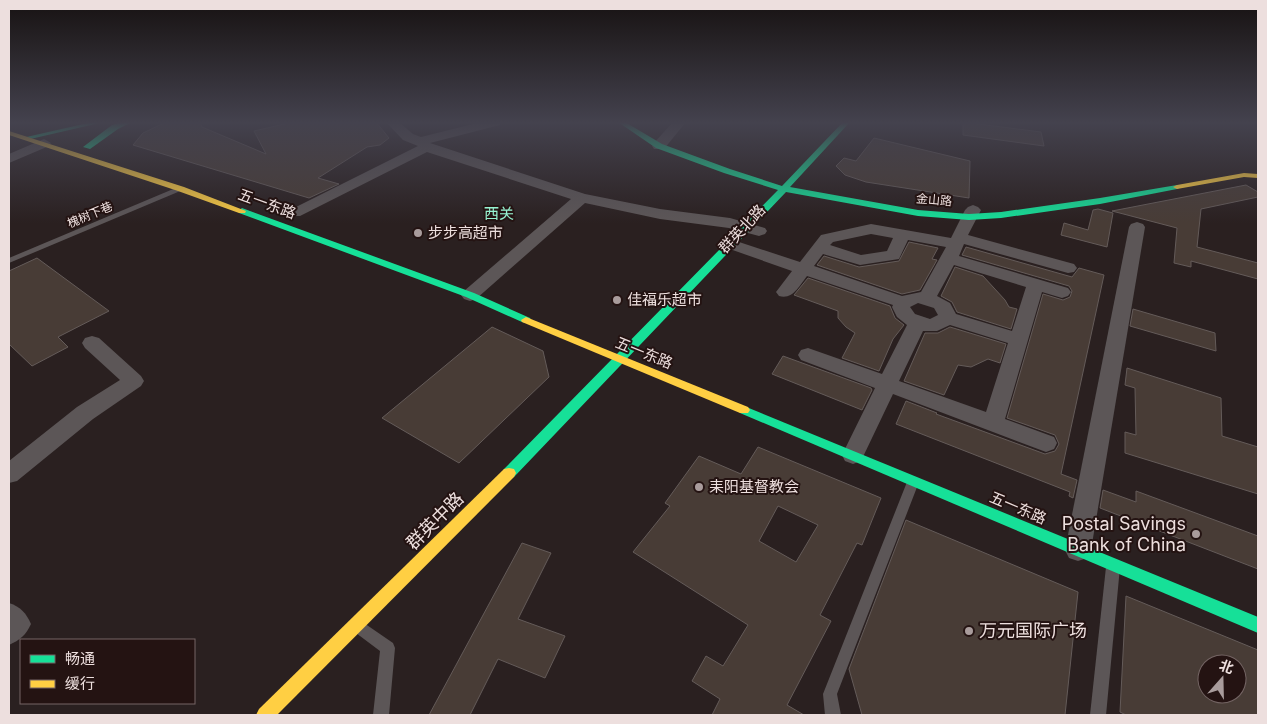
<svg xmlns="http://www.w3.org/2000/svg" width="1267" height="724" font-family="Inter,'Noto Sans SC',sans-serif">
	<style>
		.building { fill: #483c36; stroke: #645b59; fill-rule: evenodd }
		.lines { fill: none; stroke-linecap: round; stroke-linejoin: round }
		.lane { fill: #5c5657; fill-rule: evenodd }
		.street { fill: #5c5657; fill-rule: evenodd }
		.fast { fill: #16e098; fill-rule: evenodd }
		.slow { fill: #ffcf43; fill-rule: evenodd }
		.poi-dot { fill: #a99c9c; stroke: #241312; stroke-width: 2 }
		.labels { text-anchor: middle; stroke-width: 4; stroke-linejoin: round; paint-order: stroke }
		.far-street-label { font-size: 12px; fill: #eddfde; stroke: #241312 }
		.street-label { font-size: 15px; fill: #eddfde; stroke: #241312 }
		.far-quarter-label { font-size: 15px; fill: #97f3d2; stroke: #241312 }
		.poi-label { font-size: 15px; fill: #eddfde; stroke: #241312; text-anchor: start }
		.near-street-label { font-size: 18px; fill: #eddfde; stroke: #241312 }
		.near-poi-label { font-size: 18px; fill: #eddfde; stroke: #241312; text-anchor: end }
	</style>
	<rect width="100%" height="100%" fill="#2a2020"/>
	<!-- building -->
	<g class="building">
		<path d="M166 122H200L202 127 266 154 254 131 293 122H376L389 138 380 145 367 147 318 178 339 184 309 198 133 145 143 133Z"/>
		<path d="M963 122 1041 132 1044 146 963 135Z"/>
		<path d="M874 138 970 161 969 198 866 182 845 175 836 166 844 158 856 161Z"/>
		<path d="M1246 185 1258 192V197L1201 209 1197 247 1258 263V279L1191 261V267L1174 263 1177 228 1112 211Z"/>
		<path d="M1098 209 1113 213 1107 247 1061 235 1064 223 1088 230 1093 210Z"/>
		<path d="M909 242 938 248 932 259 937 260 920 290 902 294 817 265 824 256 859 267 899 261Z"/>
		<path d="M966 247 1072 277 1079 268 1104 275 1061 474 1077 480 1073 498 1069 496 1070 492 896 424 906 401 937 413 936 414 1045 454 1055 451 1059 444 1055 435 1007 418 1043 294 1063 300 1070 297 1072 291 1069 286 962 255Z"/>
		<path d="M37 258 109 311 58 337 68 347 32 366 9 344V271Z"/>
		<path d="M955 267 983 276 1005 300 1009 307 1017 309 1011 329 957 312 952 302 941 296Z"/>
		<path d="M808 278 890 306 895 318 904 325 893 339 879 371 842 358 855 333 846 327 838 318V311L794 295Z"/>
		<path d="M1133 309 1215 333 1216 351 1130 326Z"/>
		<path d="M492 327 543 351 549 377 459 463 382 418Z"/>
		<path d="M950 327 1006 344 1000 363 988 359 971 367 958 365 944 395 904 381 925 333H938Z"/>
		<path d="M783 356 871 388 872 390 862 410 772 374Z"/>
		<path d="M1127 368 1221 398 1222 436 1258 447V494L1125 453V432L1136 435 1135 388 1125 385Z"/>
		<path d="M758 447 881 498 862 545 857 543 820 615 831 621 787 705 804 715H712L720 699 692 681 706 656 723 666 748 625 633 552 670 506 665 503 699 456 741 474ZM778 506 818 525 796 562 759 541Z"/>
		<path d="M1103 490 1136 502V491L1258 536V569L1100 508Z"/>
		<path d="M906 520 1078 592 1065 715H862L849 669Z"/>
		<path d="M522 543 551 553 518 619 565 636 545 678 498 659 470 715H429Z"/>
		<path d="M1126 596 1258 650V715H1126L1120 712ZM1207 664H1237V694H1207Z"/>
	</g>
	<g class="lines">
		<!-- lane -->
		<g class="lane">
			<path d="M178 187H184L185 189 9 263V258Z"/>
			<path d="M913 477 917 479 919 482 837 694 841 715H825L823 694 907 482 909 479Z"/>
			<path d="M1113 561 1118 563 1120 567 1106 715H1090L1106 567 1108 563Z"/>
			<path d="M361 621 393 643 395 648 389 715H373L380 651 356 633 354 628 356 623Z"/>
		</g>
		<!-- street -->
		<g class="street">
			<path d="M386 122H399L413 134 421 137 481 122H501L500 125 430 143 585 194 660 209 730 218 765 228 767 231 765 234 759 236 729 228 660 219 585 203 476 299 470 301 464 299 461 295 464 291 571 199 427 152 300 216H290L287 213 290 210 418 146 403 140Z"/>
			<path d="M673 122H686L664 149H654L652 146 654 143Z"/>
			<path d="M44 139 51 143 49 146 9 163V154Z"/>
			<path d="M973 205 978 207 981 210 968 235 1074 264 1077 268 1074 272 1068 273 964 244 959 256 1068 288 1071 292 1068 296 1062 298 1042 292 1005 419 1054 437 1057 443 1054 449 1046 452 893 394 861 461 853 464 845 461 842 455 875 388 801 360 798 355 801 350 808 348 882 374 907 325 897 317 892 307 893 305 807 276C799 286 793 300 779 296L776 292 792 271 727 248 725 245 727 242 733 240 800 262 821 235 871 224 951 238 965 210 968 207ZM871 234 893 238 887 251 861 255 830 245 833 242ZM908 240 946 247 921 292 902 296 814 266 823 254 860 265 899 259ZM954 265 1026 287 1012 331 956 314 950 303 937 296ZM918 303 934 308 938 315 930 319 915 314 910 307ZM950 325 1008 343 986 412 899 381 923 331H937Z"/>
			<path d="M1137 222 1143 224 1145 227 1091 550 1087 558 1078 561 1069 558 1065 550 1129 227 1131 224Z"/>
			<path d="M92 336 99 338 141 376 144 381 141 386 93 419 17 481 9 483V461L77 407 120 380 85 348 82 343 85 338Z"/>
			<path d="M9 603C21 607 26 613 31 624 26 635 20 640 9 645Z"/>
		</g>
		<!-- fast -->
		<g class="fast">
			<path d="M92 122H104L26 140 22 138Z"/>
			<path d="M122 122H132L118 129 90 149 83 147 112 125Z"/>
			<path d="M618 122H625L662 144 730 169 782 186 843 122H850L790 187 918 210 969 214 1001 212 1100 198 1177 185 1181 187 1177 189 1100 204 1001 218 969 220 918 216 786 192 514 477 509 478 504 477 502 473 504 469 778 190 724 173 656 148Z"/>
			<path d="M242 208 474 293 530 318 531 320 526 323 522 322 466 297 239 213 238 211Z"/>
			<path d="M744 406 1258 617V633L740 413 738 410 740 407Z"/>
		</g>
		<!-- slow -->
		<g class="slow">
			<path d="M9 131 184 187 246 211 245 213H239L178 191 9 135Z"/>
			<path d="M1244 173 1258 174V178L1244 177 1177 189 1173 187 1177 185Z"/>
			<path d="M526 317 748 407 750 410 748 413H740L522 322 521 320Z"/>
			<path d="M509 468 514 469 516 473 514 477 277 715H256L259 709 504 469Z"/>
		</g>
	</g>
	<!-- sky -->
	<linearGradient id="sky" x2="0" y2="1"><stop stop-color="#171212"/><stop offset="0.55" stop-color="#44424e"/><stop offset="1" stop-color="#44424e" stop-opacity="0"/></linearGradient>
	<rect width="1267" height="223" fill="url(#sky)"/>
	<!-- markers -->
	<g class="poi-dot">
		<circle cx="418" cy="233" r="5"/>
		<circle cx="617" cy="300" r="5"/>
		<circle cx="699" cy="487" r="5"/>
		<circle cx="1196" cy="534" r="5"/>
		<circle cx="969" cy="631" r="5"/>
	</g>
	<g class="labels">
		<!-- far-street labels -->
		<g class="far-street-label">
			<text transform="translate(934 200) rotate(5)" y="4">金山路</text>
			<text transform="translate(90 215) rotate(-23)" y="4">槐树下巷</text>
		</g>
		<!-- street labels -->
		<g class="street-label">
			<text transform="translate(267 204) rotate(20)" y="5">五一东路</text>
			<text transform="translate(742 229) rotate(-47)" y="5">群英北路</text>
			<text transform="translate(644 353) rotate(22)" y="5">五一东路</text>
			<text transform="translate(1018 508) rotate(23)" y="5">五一东路</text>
		</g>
		<!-- far-quarter labels -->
		<g class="far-quarter-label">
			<text x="499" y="219">西关</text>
		</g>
		<!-- poi labels -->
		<g class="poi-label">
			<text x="428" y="238">步步高超市</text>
			<text x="627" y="305">佳福乐超市</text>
			<text x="709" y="492">耒阳基督教会</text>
		</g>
		<!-- near-street labels -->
		<g class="near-street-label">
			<text transform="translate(435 521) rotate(-45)" y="6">群英中路</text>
		</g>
		<!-- near-poi labels -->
		<g class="near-poi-label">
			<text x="1186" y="530">Postal Savings<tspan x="1186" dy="21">Bank of China</tspan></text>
			<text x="979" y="637" text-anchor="start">万元国际广场</text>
		</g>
	</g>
	<!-- border -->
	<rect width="1267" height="724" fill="none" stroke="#eddfde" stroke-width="20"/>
	<!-- legend -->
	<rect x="20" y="639" width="175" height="65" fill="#241312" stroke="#746564"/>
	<rect x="30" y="655" width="25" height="8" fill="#16e098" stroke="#746564"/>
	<text x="65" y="664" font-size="15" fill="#eddfde">畅通</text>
	<rect x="30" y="680" width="25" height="8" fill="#ffcf43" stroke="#746564"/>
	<text x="65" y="689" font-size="15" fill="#eddfde">缓行</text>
	<!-- north arrow -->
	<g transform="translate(1222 679) rotate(20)"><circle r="24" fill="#241312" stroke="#746564"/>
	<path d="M0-4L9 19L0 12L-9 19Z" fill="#a99c9c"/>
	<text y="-8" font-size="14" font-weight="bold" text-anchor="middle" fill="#eddfde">北</text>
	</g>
</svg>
